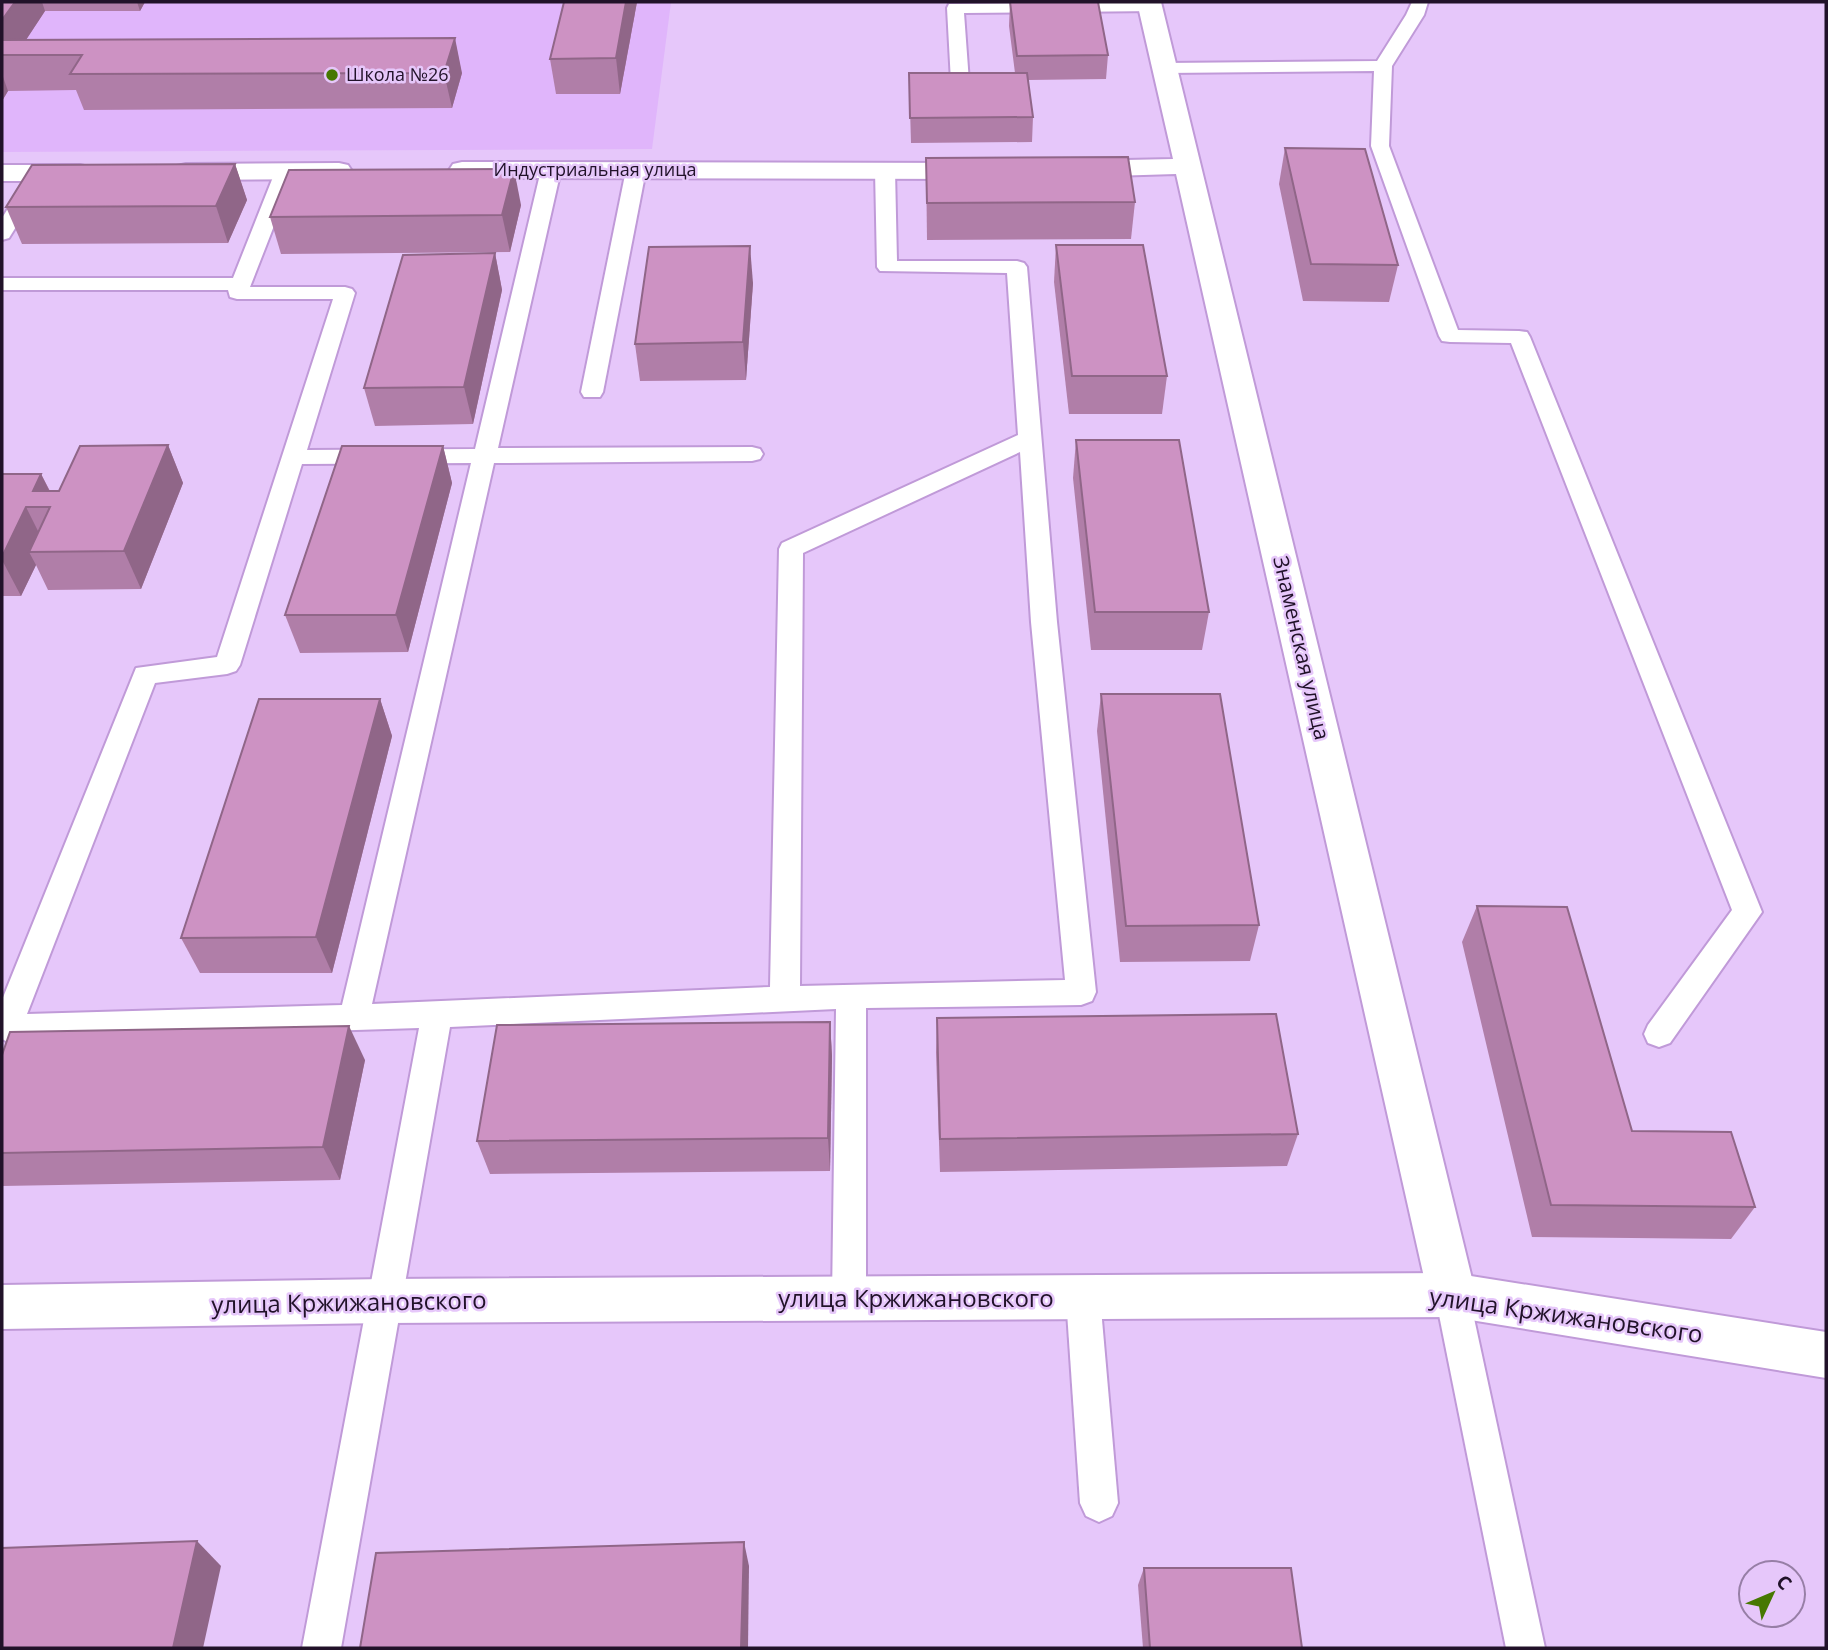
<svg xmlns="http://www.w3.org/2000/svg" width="1828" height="1650" font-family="'Open Sans',sans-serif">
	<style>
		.built { fill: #e0b5fb }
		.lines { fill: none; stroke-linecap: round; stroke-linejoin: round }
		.service-casing { stroke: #c09ad8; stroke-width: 4 }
		.minor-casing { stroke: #c09ad8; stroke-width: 4 }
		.tertiary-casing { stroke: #c09ad8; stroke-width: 4 }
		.service { fill: #fff; fill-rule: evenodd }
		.minor { fill: #fff; fill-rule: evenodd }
		.tertiary { fill: #fff; fill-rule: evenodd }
		.wall { fill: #b07ea8 }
		.shaded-wall { fill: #906688 }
		.building { fill: #cd92c3; stroke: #906688; stroke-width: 2 }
		.poi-dot { fill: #467801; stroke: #e6c7fa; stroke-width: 2.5 }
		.labels { text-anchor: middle; stroke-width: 5; stroke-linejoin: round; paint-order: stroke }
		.far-poi-label { font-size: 18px; fill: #211229; stroke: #e6c7fa; text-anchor: start }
		.far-street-label { font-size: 18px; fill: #211229; stroke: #e6c7fa }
		.street-label { font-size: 21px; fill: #211229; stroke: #e6c7fa }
		.near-street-label { font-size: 24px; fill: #211229; stroke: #e6c7fa }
	</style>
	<rect width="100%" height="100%" fill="#e6c7fa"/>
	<!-- built -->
	<path class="built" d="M2 2H671L652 149 2 152Z"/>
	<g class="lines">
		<defs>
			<g id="service">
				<path d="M1151 2 1159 7 1157 11 964 13 969 82 960 87 951 82 947 8 949 4Z"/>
				<path d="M1412 2H1428L1424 15 1392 66 1389 146 1458 330 1519 331 1527 332 1530 337 1762 912 1670 1043 1659 1047 1648 1043 1644 1034 1648 1025 1732 910 1511 343 1450 342 1442 341 1439 336 1371 146 1374 71 1165 73 1156 68 1165 63 1377 61 1406 15Z"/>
				<path d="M551 164 561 170 498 448 752 447 760 449 763 454 760 459 752 461 494 463 372 1004 770 987 779 549 782 543 1018 435 1007 273 880 271 877 267 875 170 885 164 895 170 897 261H1017L1024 263 1027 267 1057 622 1096 992 1092 1001 1081 1005 866 1008V1299L861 1310 849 1315 837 1310 832 1299 836 1009 450 1027 341 1648H302L419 1028 6 1041 2 1039V1000L136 668 217 657 333 299H237L230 297 228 290H2V278H233L275 172 278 168H292L295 172 250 287H345L352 289 355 293 307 450 475 449 541 170ZM1020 452 1031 622 1065 980 800 986 803 553ZM471 463 342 1005 27 1014 155 683 227 674 236 671 240 665 302 464Z"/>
				<path d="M636 164 646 170 603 392 600 397H584L581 392 626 170Z"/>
				<path d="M31 181 41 187 9 238 2 240V218L24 183Z"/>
				<path d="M1452 1279 1464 1284 1469 1295 1545 1648H1506L1435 1295 1440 1284Z"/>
				<path d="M1083 1281 1095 1286 1100 1297 1118 1503 1112 1516 1099 1522 1086 1516 1080 1503 1066 1297 1071 1286Z"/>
			</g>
			<g id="minor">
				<path d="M1137 2H1161L1476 1295 1469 1311 1452 1317 1435 1311 1428 1295 1176 174 1078 177 1069 175 1065 169 1069 163 1078 161 1173 159Z"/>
				<path d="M462 162 980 163 989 165 993 171 989 177 980 179 462 178 453 176 449 170 453 164Z"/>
				<path d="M339 163 348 165 352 171 348 177 339 179 186 180 177 178 173 172 177 166 186 164Z"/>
				<path d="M2 165H80L89 167 93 173 89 179 80 181H2Z"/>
			</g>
			<path id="tertiary" d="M1452 1273 1826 1332V1378L1452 1317 386 1323 2 1329V1285L386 1279Z"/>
		</defs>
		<!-- service casing -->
		<use href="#service" class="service-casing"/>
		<!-- minor casing -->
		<use href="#minor" class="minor-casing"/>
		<!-- tertiary casing -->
		<use href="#tertiary" class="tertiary-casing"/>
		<!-- service -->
		<use href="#service" class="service"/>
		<!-- minor -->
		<use href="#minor" class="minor"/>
		<!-- tertiary -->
		<use href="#tertiary" class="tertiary"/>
	</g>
	<!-- wall -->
	<g class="wall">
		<path d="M2 2H145L140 11H45L26 40 462 73 452 108 84 110 76 90 8 91 2 101Z"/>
		<path d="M564 2H637L620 94H556L550 59Z"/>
		<path d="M1010 2 1108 55 1106 79 1028 80 1033 117 1032 142 911 143 909 73H1015L1009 26Z"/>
		<path d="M1285 148 1398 265 1389 302 1303 301 1279 184Z"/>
		<path d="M926 158 1135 202 1131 239 927 240Z"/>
		<path d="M235 164 247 200 228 243 22 244 6 207Z"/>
		<path d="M521 205 510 252 281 254 270 217Z"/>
		<path d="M1056 245 1167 376 1162 414H1069L1054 282Z"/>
		<path d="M495 253 502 290 473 424 375 426 364 388Z"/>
		<path d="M753 283 746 380 640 381 635 344Z"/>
		<path d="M1076 440 1209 612 1202 650H1091L1073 478Z"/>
		<path d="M168 445 183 483 141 589 48 590 36 565 21 596H2V474H41L50 491H59Z"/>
		<path d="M443 446 452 483 408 652 300 653 285 615Z"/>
		<path d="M1101 694 1259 925 1250 961 1120 962 1097 731Z"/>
		<path d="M380 699 392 736 332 973H200L181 938Z"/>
		<path d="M1477 906 1632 1131 1755 1207 1731 1239 1532 1237 1462 942Z"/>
		<path d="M937 1018 1298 1134 1287 1166 940 1172 936 1053Z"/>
		<path d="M830 1022 832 1056 830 1171 490 1174 477 1141Z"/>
		<path d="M2 1055 365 1060 340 1180 2 1186Z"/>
		<path d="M1144 1568 1302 1648H1143L1138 1585Z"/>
	</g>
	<!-- shaded-wall -->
	<g class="shaded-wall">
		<path d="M15 2H42L45 11 16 55H2V20Z"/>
		<path d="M137 2H145L140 11Z"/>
		<path d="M626 2H637L620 94 616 58Z"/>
		<path d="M455 38 462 73 452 108 444 73Z"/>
		<path d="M2 74 8 91 2 101Z"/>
		<path d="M235 164 247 200 228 243 216 206Z"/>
		<path d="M514 169 521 205 510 252 502 215Z"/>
		<path d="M750 246 753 283 746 380 743 342Z"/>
		<path d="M495 253 502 290 473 424 464 387Z"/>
		<path d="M168 445 183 483 141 589 124 551Z"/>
		<path d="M443 446 452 483 408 652 396 615Z"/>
		<path d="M41 474 60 512 33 491Z"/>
		<path d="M26 507 45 545 29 552 36 565 21 596 2 560V557Z"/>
		<path d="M380 699 392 736 332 973 316 937Z"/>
		<path d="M830 1022 832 1056 830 1171 828 1138Z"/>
		<path d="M349 1026 365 1060 340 1180 323 1147Z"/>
		<path d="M197 1541 221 1566 203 1648H173Z"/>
		<path d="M744 1542 749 1566 748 1648H741Z"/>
	</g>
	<!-- building -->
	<g class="building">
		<path d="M2 2H15L2 20Z"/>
		<path d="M564 2H626L616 58 550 59Z"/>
		<path d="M1010 2H1098L1108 55 1017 56Z"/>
		<path d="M455 38 444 73 70 74 82 55H2V40Z"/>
		<path d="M909 73H1027L1033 117 910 118Z"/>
		<path d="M1285 148 1365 149 1398 265 1311 264Z"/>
		<path d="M1128 157 1135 202 927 203 926 158Z"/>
		<path d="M235 164 216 206 6 207 32 165Z"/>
		<path d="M514 169 502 215 270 217 289 170Z"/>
		<path d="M1056 245H1143L1167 376H1072Z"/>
		<path d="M750 246 743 342 635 344 649 247Z"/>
		<path d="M495 253 464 387 364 388 403 255Z"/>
		<path d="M1076 440H1179L1209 612H1095Z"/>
		<path d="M168 445 124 551 29 552 50 507H26L2 557V474H41L33 491H59L80 446Z"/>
		<path d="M342 446H443L396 615H285Z"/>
		<path d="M1101 694H1220L1259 925 1126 926Z"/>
		<path d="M259 699H380L316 937 181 938Z"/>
		<path d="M1477 906 1567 907 1632 1131 1731 1132 1755 1207 1551 1205Z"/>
		<path d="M1276 1014 1298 1134 940 1139 937 1018Z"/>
		<path d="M830 1022 828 1138 477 1141 497 1025Z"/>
		<path d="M349 1026 323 1147 2 1153V1055L10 1032Z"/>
		<path d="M197 1541 173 1648H2V1548Z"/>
		<path d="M744 1542 741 1648H360L376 1553Z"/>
		<path d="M1144 1568H1291L1302 1648H1150Z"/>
	</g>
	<!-- markers -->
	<circle class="poi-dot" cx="332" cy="75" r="7"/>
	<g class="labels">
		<!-- far-poi labels -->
		<g class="far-poi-label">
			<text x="346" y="81">Школа №26</text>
		</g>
		<!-- far-street labels -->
		<g class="far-street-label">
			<text x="595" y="176">Индустриальная улица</text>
		</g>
		<!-- street labels -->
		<g class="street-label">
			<text transform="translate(1301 648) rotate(77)" y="7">Знаменская улица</text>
		</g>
		<!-- near-street labels -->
		<g class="near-street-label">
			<text x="916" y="1307">улица Кржижановского</text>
			<text transform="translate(349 1303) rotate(-1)" y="8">улица Кржижановского</text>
			<text transform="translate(1566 1316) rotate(8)" y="8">улица Кржижановского</text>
		</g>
	</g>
	<!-- border -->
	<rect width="1828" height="1650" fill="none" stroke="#211229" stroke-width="7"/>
	<!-- north arrow -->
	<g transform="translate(1772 1594) rotate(46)"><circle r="33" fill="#e6c7fa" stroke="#977fa6" stroke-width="2"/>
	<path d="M0-5L12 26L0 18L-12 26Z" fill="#467801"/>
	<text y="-10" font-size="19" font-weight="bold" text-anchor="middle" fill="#211229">С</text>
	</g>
</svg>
